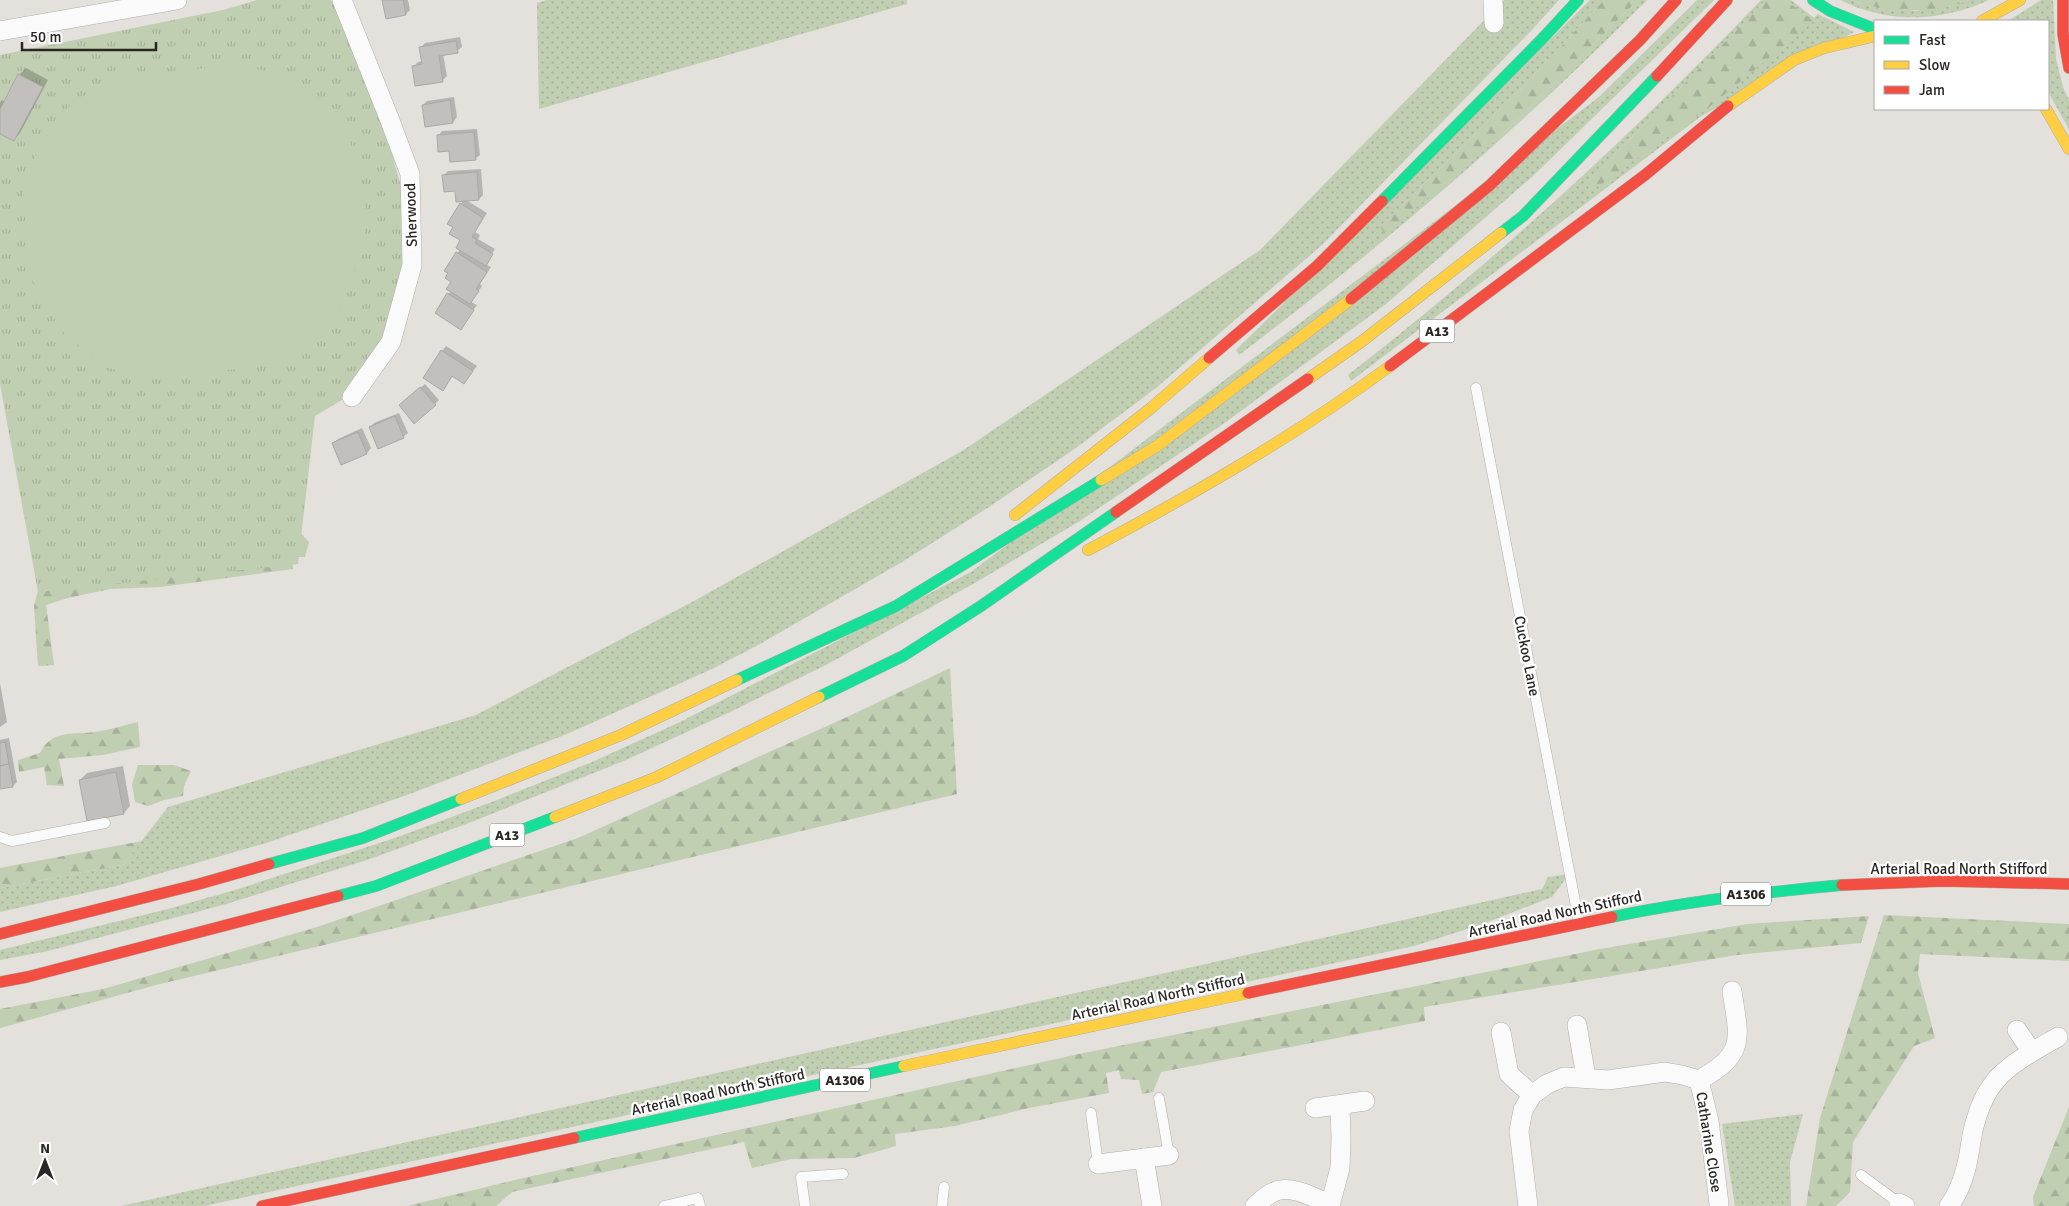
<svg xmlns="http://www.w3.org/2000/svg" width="2069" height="1206" font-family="Signika,sans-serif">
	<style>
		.grass { fill: url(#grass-dots) }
		.forest { fill: url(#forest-firs) }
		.park { fill: url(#park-tufts) }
		.pitch { fill: #c0ceb2 }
		.shadow { fill: #0003 }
		.building { fill: #c2bfbc; stroke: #aba8a5 }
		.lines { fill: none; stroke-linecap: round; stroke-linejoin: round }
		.lane-casing { stroke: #b2aeac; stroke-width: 11 }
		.street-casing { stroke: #b2aeac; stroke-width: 20 }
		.fast-casing { stroke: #b2aeac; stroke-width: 12 }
		.slow-casing { stroke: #b2aeac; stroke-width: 12 }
		.jam-casing { stroke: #b2aeac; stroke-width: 12 }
		.lane { stroke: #fbfafa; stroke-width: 10 }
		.street { stroke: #fbfafa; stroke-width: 19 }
		.fast { stroke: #16e098; stroke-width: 11 }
		.slow { stroke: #ffcf43; stroke-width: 11 }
		.jam { stroke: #f24e42; stroke-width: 11 }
		.labels { text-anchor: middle; stroke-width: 4.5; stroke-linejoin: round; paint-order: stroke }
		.shield { fill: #fff; stroke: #696765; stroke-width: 1 }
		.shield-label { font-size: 14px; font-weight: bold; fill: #292623 }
		.street-label { font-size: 15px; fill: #292623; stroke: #fff }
	</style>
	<defs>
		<pattern id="grass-dots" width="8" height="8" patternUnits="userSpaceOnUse" patternTransform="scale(1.25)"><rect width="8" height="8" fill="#c0ceb2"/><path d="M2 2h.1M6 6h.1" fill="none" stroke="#a5b199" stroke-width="1.8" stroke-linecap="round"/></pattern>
		<pattern id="forest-firs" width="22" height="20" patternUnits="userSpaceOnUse" patternTransform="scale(1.25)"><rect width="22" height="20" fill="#c0ceb2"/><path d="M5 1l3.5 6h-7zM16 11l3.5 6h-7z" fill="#a5b199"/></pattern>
		<pattern id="park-tufts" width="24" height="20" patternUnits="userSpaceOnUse" patternTransform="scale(1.25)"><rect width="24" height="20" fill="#c0ceb2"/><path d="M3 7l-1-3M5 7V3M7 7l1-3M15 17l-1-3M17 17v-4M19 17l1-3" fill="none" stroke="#a5b199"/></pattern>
	</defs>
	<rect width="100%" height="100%" fill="#e4e0dc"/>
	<!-- grass -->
	<g class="grass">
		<path d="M547 0H907V4L539 109 537 3Z"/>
		<path d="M1504 0H1559L1530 32 1322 245 1156 388 1073 450 989 507 902 562 760 644 712 669 567 734 407 795 266 843 116 886 0 912V888L123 865 168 807 476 715 694 601 962 451 1260 250Z"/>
		<path d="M1590 0H1604L1520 90 1380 227 1385 233 1504 133 1638 0H1647C1520 128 1383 246 1239 355L1236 350Z"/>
		<path d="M1697 0H1714L1533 176 1386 304 1226 422 1080 521 973 584 826 665 730 712 626 760 469 823 367 860 223 905 48 951 0 960V950L168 909 235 890 395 838 497 800 592 762 680 722 971 572 1599 97Z"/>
		<path d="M1761 0H1766L1586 184 1813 21 1785 0H1791L1814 18 1818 14 1854 32 1700 117 1351 381 1348 375C1495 261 1632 135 1761 0Z"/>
		<path d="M1840 0H1851L1859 3 1915 11 1969 0H1989C1941 22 1888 24 1840 0Z"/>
		<path d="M2041 0H2053L2056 59 2063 87 2069 100V129L2048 92V21H2008Z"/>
		<path d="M1569 874 1552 897 1480 925 1414 946 204 1206H121L1542 889 1548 877Z"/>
		<path d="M1803 1114 1790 1162 1791 1206H1735L1722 1124Z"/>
	</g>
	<!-- forest -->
	<g class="forest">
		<path d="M1604 0H1638L1504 133 1385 234 1380 227 1520 90Z"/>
		<path d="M1766 0H1785L1814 21 1708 108 1591 191 1586 184Z"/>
		<path d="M1851 0H1969C1936 14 1885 13 1851 0Z"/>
		<path d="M294 526 309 542 305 557H292L293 569 161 587 110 589 68 598 46 605 54 665 38 666 34 606 40 583Z"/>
		<path d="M950 668 957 794 156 985 0 1028V1009L103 989 314 928 578 838 847 717Z"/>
		<path d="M138 722 140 747 103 755 59 759 64 786 47 785 44 767 19 772 18 760 40 753C52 729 73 735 95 732 110 730 124 725 138 722Z"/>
		<path d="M138 765H174L191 771 184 786 183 796 164 800 148 806 135 802 132 784Z"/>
		<path d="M142 841 123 865 0 888V868Z"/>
		<path d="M1884 915 2069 924V961L1920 954 1918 973 1935 1038 1914 1046 1853 1142 1850 1192 1836 1206H1806L1820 1118Z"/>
		<path d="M1869 916 1861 943 1737 955 1424 1007 1425 1021 1161 1072 1153 1092 1142 1094 1139 1080 1121 1079 1119 1070 1106 1073 1109 1093 1029 1108 955 1126 895 1134 896 1146 854 1158 791 1159 752 1168 744 1142 512 1192 496 1206H407L515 1180 1074 1055 1600 949 1747 924Z"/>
		<path d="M2069 1107V1206H2034L2033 1197Z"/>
	</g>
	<!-- park -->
	<path class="park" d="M257 0H331L336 8 390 147 406 205 404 261 392 315 375 354 345 398 315 416 298 564 38 592 0 384V55L223 10Z"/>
	<!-- pitch -->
	<path class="pitch" d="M231 65 288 74 339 114 357 159 368 219 353 277 330 331 290 362 158 379 103 367 61 330 31 278 23 197 38 147 74 100 125 78Z"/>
	<!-- shadow -->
	<g class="shadow">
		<path d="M384 0H408L410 10 406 14Z"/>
		<path d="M460 37 462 47 457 51 443 54 447 76 443 80 413 67 418 62 423 61 420 48 425 43Z"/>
		<path d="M26 68 48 80 20 133 14 140 0 133V103L2 100 5 102 19 75Z"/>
		<path d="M454 97 457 117 453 122 423 105 427 101Z"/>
		<path d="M477 129 480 155 475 159 450 150 438 136 442 131Z"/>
		<path d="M481 169 483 195 479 199 466 200 487 213 475 232 480 235 478 239 495 249 485 264 491 267 480 284 482 286 471 302 477 305 461 328 448 294 452 291 457 253 461 249 462 240 455 227 461 204 464 200 443 176 448 171Z"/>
		<path d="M446 346 477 366 464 383 453 376 443 389 442 351Z"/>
		<path d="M425 384 439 400 435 404 404 401Z"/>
		<path d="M399 413 408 433 403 437 370 427 374 423Z"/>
		<path d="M362 428 371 448 367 453 342 463 333 443 338 439Z"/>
		<path d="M0 683 7 722 0 727Z"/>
		<path d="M9 738 17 782 13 786 0 788V740Z"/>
		<path d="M123 766 130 806 124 813 80 780 87 773Z"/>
	</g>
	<!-- building -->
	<g class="building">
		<path d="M382 0H403L406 15 386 19Z"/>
		<path d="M456 41 458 53 439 56 443 82 415 86 412 66 422 64 419 47Z"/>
		<path d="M18 74 43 87 14 141 0 134V109Z"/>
		<path d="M450 100 453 123 425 127 422 105Z"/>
		<path d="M474 132 476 160 450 162 449 151 438 152 437 135Z"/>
		<path d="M477 172 479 200 456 202 455 191 444 192 442 175Z"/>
		<path d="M460 203 483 218 472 237 477 240 475 243 493 254 486 266 456 248 460 240 449 234 453 227 447 224Z"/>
		<path d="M456 252 487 272 476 289 479 291 470 304 446 289 451 282 445 278 448 273 444 271Z"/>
		<path d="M447 293 474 310 461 330 435 313Z"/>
		<path d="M441 350 473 371 464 384 452 376 443 391 423 378Z"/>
		<path d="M420 387 436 405 414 424 399 405Z"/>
		<path d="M395 416 404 438 378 449 369 427Z"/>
		<path d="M358 432 367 454 341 465 332 443Z"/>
		<path d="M5 742 9 764 0 766V743Z"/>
		<path d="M9 764 13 787 0 789V766Z"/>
		<path d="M116 772 124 814 87 821 79 780Z"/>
	</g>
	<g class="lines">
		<defs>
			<g id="lane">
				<path d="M1476 388 1579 922"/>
				<path d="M0 837 12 841 105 823"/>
				<path d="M1159 1098 1169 1155"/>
				<path d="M1091 1113 1098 1164"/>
				<path d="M1861 1175 1899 1203"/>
				<path d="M664 1206 698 1198 700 1206"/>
				<path d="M805 1206 801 1177 843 1174"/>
				<path d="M942 1206 944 1187"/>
			</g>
			<g id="street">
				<path d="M342 0 389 118 410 174 412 265 391 342 352 397"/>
				<path d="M1493 0 1494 23"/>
				<path d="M0 31 177 0"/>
				<path d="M1577 1025 1586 1077"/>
				<path d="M2017 1030 2032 1052"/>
				<path d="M1501 1032 1509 1074 1532 1095"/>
				<path d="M1699 1080C1747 1054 1739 1038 1732 991"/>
				<path d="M1315 1108 1365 1101"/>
				<path d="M1144 1158 1152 1206"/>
				<path d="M1098 1164 1169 1155"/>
				<path d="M1899 1203 1905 1206"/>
				<path d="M1255 1206C1261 1201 1266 1195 1274 1192 1291 1184 1314 1198 1330 1204"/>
				<path d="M1330 1206 1340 1168 1341 1139 1340 1105"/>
				<path d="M1528 1206 1519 1131 1523 1110 1532 1095 1547 1084 1564 1077 1608 1080 1665 1072 1682 1075 1699 1080 1709 1121 1719 1204"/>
				<path d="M1949 1206C1963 1187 1968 1164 1971 1141 1982 1078 2006 1067 2058 1037"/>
			</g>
			<g id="fast">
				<path d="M1813 0 1830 11 1875 29"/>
				<path d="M1382 201 1543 38 1578 0"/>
				<path d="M1501 233 1523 216 1657 76"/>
				<path d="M737 680 896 606 1101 480"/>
				<path d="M819 697 903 656 981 606 1116 512"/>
				<path d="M269 864 363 838 461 799"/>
				<path d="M338 896 376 886 555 817"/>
				<path d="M1612 917C1688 901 1765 892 1842 885"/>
				<path d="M574 1138 904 1066"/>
			</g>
			<g id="slow">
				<path d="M1982 21 2020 0"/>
				<path d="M1728 106 1794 60 1824 48 1875 36"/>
				<path d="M2046 109 2069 149"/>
				<path d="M1308 379 1361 342 1501 233"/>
				<path d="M1101 480 1157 446 1351 299"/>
				<path d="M1015 515 1151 408 1209 358"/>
				<path d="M1088 550C1192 495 1295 436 1390 366"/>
				<path d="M461 799 621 735 737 680"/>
				<path d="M555 817 657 777 819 697"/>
				<path d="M904 1066 1248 993"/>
			</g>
			<g id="jam">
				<path d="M2063 0V34L2069 68"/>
				<path d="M1657 76 1727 0"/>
				<path d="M1351 299 1489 186 1640 40 1676 0"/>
				<path d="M1209 358 1317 266 1382 201"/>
				<path d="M1390 366 1645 175 1728 106"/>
				<path d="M1116 512 1308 379"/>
				<path d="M1842 885 1943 881 2069 884"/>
				<path d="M0 934 199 884 269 864"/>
				<path d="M0 982 27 977 338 896"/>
				<path d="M1248 993 1612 917"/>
				<path d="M262 1206 574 1138"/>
			</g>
		</defs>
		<!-- lane casing -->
		<use href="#lane" class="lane-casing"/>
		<!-- street casing -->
		<use href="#street" class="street-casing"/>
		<!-- fast casing -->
		<use href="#fast" class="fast-casing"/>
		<!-- slow casing -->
		<use href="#slow" class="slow-casing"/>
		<!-- jam casing -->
		<use href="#jam" class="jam-casing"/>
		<!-- lane -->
		<use href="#lane" class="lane"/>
		<!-- street -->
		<use href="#street" class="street"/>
		<!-- fast -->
		<use href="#fast" class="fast"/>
		<!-- slow -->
		<use href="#slow" class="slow"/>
		<!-- jam -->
		<use href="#jam" class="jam"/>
	</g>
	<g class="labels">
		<!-- shield labels -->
		<g class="shield">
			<rect x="1419.5" y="319.5" width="35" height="23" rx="4"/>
			<rect x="489.5" y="823.5" width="35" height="23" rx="4"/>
			<rect x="1721" y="882.5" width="50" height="23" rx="4"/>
			<rect x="820" y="1068.5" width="50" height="23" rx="4"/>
		</g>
		<g class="shield-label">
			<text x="1437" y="336">A13</text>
			<text x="507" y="840">A13</text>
			<text x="1746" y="899">A1306</text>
			<text x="845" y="1085">A1306</text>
		</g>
		<!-- street labels -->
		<g class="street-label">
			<text transform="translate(411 215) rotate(-92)" y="5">Sherwood</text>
			<text transform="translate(1527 656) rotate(79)" y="5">Cuckoo Lane</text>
			<text x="1959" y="874">Arterial Road North Stifford</text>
			<text transform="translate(1555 914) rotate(-12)" y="5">Arterial Road North Stifford</text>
			<text transform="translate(1158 997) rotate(-12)" y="5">Arterial Road North Stifford</text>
			<text transform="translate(718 1092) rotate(-12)" y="5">Arterial Road North Stifford</text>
			<text transform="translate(1709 1142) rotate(81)" y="5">Catharine Close</text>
		</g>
	</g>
	<!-- legend -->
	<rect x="1874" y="20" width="175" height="90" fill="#ffffff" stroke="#a9a8a7"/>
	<rect x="1884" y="36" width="25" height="8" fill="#16e098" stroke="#a9a8a7"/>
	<text x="1919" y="45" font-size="15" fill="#292623">Fast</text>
	<rect x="1884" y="61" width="25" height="8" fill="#ffcf43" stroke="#a9a8a7"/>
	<text x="1919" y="70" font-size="15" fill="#292623">Slow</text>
	<rect x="1884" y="86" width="25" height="8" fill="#f24e42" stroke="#a9a8a7"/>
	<text x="1919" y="95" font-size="15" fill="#292623">Jam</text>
	<!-- north arrow -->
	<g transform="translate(45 1161)" stroke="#ffffff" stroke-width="4" paint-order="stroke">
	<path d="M0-4L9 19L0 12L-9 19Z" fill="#292623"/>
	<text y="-8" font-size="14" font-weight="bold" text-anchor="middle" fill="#292623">N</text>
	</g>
	<!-- scale -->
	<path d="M22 42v8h134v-8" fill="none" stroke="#292623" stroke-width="2.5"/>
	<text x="30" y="42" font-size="15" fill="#292623" stroke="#ffffff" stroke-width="4" paint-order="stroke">50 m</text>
</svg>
